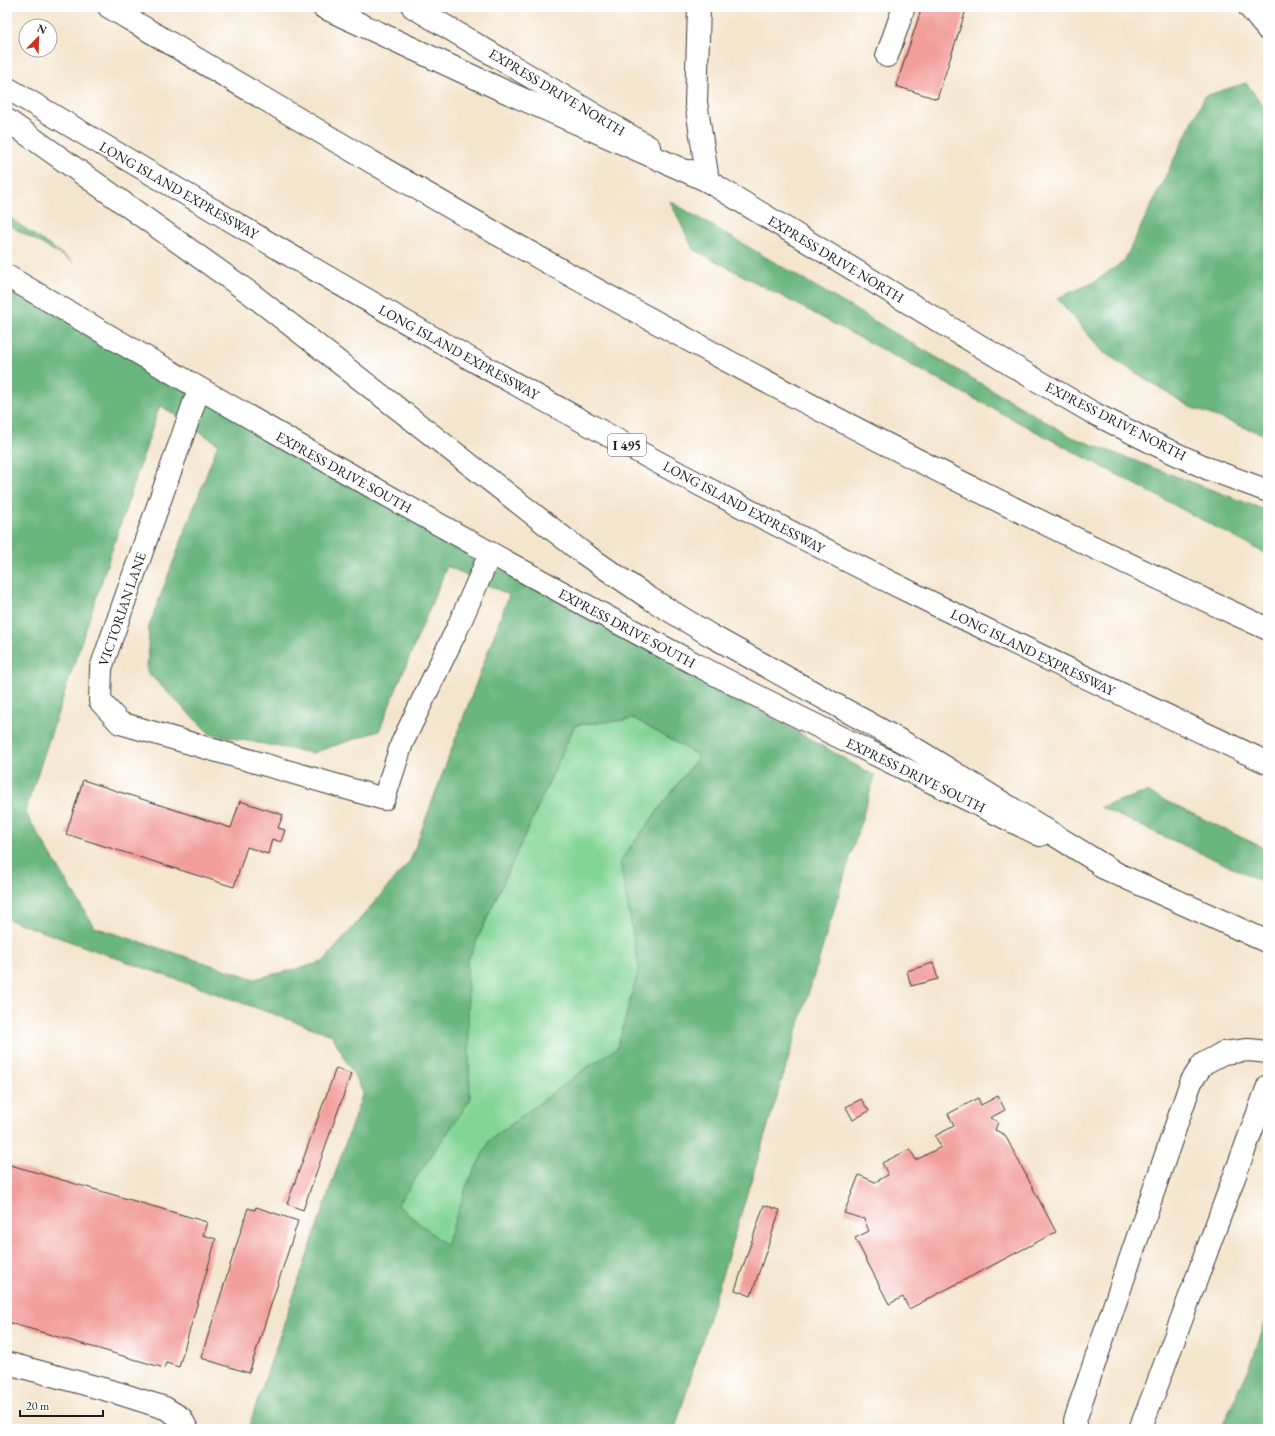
<svg xmlns="http://www.w3.org/2000/svg" width="1275" height="1436" font-family="'EB Garamond',serif">
	<style>
		.green { fill: #83d596; stroke: #507859 }
		.forest { fill: #6ab67f; stroke: #43694e; fill-rule: evenodd }
		.building { fill: #f29f9b }
		.lines { fill: none; stroke-linecap: round; stroke-linejoin: round }
		.minor-casing { stroke: #3c3a37; stroke-width: 24 }
		.major-casing { stroke: #3c3a37; stroke-width: 24 }
		.highway-casing { stroke: #3c3a37; stroke-width: 24 }
		.minor { stroke: #fff; stroke-width: 22 }
		.major { stroke: #fff; stroke-width: 22 }
		.highway { stroke: #fff; stroke-width: 22 }
		.labels { text-anchor: middle; stroke-width: 3; stroke-linejoin: round; paint-order: stroke }
		.shield { fill: #fff; stroke: #606060; stroke-width: 1 }
		.shield-label { font-size: 13px; font-weight: bold; fill: #1c1c1c }
		.street-label { font-size: 14px; fill: #1c1c1c; stroke: #fff }
	</style>
	<rect width="100%" height="100%" fill="#fff"/>
	<filter id="ink" filterUnits="userSpaceOnUse"><feTurbulence type="fractalNoise" baseFrequency=".025" numOctaves="2"/><feDisplacementMap in="SourceGraphic" scale="8" xChannelSelector="R" yChannelSelector="G"/><feConvolveMatrix kernelMatrix="1 2 1 2 8 2 1 2 1" color-interpolation-filters="sRGB"/></filter>
	<filter id="wash" filterUnits="userSpaceOnUse"><feTurbulence type="fractalNoise" baseFrequency=".012" numOctaves="4" result="noise"/><feDisplacementMap in="SourceGraphic" scale="16" xChannelSelector="R" yChannelSelector="G"/><feGaussianBlur stdDeviation="0.9" result="paint"/><feColorMatrix in="noise" values="0 0 0 0 0 0 0 0 0 0 0 0 0 0 0 0 0 1.4 0 .05"/><feComposite in="paint" operator="in"/></filter>
	<g filter="url(#wash)">
		<rect width="100%" height="100%" fill="#f4e5cd"/>
		<!-- green -->
		<path class="green" d="M635 719 699 756 620 861 639 969 617 1049 585 1069 490 1140 467 1185 447 1246 397 1205 470 1100 467 962 575 725Z"/>
		<!-- forest -->
		<g class="forest">
			<path d="M1246 83 1268 112V436L1190 407 1103 352 1057 298 1093 283 1124 261 1205 96Z"/>
			<path d="M670 201 1072 437 1268 511V555L693 249Z"/>
			<path d="M7 216 73 262 7 224Z"/>
			<path d="M7 282 875 776 675 1429H248L363 1092 332 1035 7 919ZM160 405 218 444 149 626 147 672 210 734 312 753 379 731 447 566 509 595 410 861 323 962 255 979 94 927 25 812ZM635 719 699 756 620 861 639 969 617 1048 585 1069 490 1140 467 1185 446 1245 397 1205 470 1100 467 962 575 725Z"/>
			<path d="M1147 792 1268 850V884L1100 807Z"/>
			<path d="M1268 1314V1429H1221L1251 1364Z"/>
		</g>
		<g id="blocks">
			<!-- building -->
			<g class="building">
				<path d="M922 7H967L937 99 896 86Z"/>
				<path d="M83 780 231 828 240 801 283 815 278 828 285 830 281 842 272 839 268 854 247 847 234 887 66 834Z"/>
				<path d="M933 963 938 979 911 986 907 971Z"/>
				<path d="M336 1068 351 1074 303 1210 287 1204Z"/>
				<path d="M998 1096 1005 1110 990 1118 998 1122 995 1130 1005 1135 1056 1232 909 1309 903 1297 889 1304 855 1238 869 1231 864 1219 844 1213 859 1175 875 1182 888 1175 882 1163 910 1149 916 1160 941 1147 935 1136 954 1126 948 1114 978 1098 981 1105Z"/>
				<path d="M861 1099 869 1111 853 1120 846 1107Z"/>
				<path d="M7 1164 207 1222 203 1235 216 1239 179 1367 166 1363 164 1368 7 1322Z"/>
				<path d="M764 1205 780 1210 751 1296 735 1290Z"/>
				<path d="M256 1207 298 1221 249 1373 201 1358 248 1208 255 1210Z"/>
			</g>
		</g>
	</g>
	<g filter="url(#ink)">
		<use href="#blocks" fill-opacity="0" stroke="#3c3a37" stroke-width="1"/>
		<g class="lines">
			<defs>
				<g id="minor">
					<path d="M699 7 696 102 708 181"/>
					<path d="M887 56 904 7"/>
					<path d="M199 389 101 668 100 701 120 723 384 799 402 743 457 629 490 554"/>
					<path d="M7 1363 118 1393 165 1408 181 1418 187 1429"/>
					<path d="M1077 1429 1075 1421 1080 1405 1191 1082 1203 1064 1223 1053 1248 1050 1268 1052"/>
					<path d="M1140 1429 1156 1388 1268 1086"/>
				</g>
				<g id="major">
					<path d="M413 7 649 147"/>
					<path d="M1249 7 1268 30"/>
					<path d="M691 171 1028 375 1095 414 1161 447 1209 469 1268 491"/>
					<path d="M7 276C236 411 466 543 701 667 813 726 927 779 1040 835"/>
					<path d="M1102 867 1268 942"/>
				</g>
				<g id="highway">
					<path d="M109 7C281 109 454 212 630 308 839 423 1051 530 1268 629"/>
					<path d="M323 7 502 90 708 181"/>
					<path d="M7 88C199 202 390 316 586 423 808 546 1038 656 1268 763"/>
					<path d="M7 120 250 293 583 553 649 598 710 635 919 751 1119 875"/>
				</g>
			</defs>
			<!-- minor casing -->
			<use href="#minor" class="minor-casing"/>
			<!-- major casing -->
			<use href="#major" class="major-casing"/>
			<!-- highway casing -->
			<use href="#highway" class="highway-casing"/>
			<!-- minor -->
			<use href="#minor" class="minor"/>
			<!-- major -->
			<use href="#major" class="major"/>
			<!-- highway -->
			<use href="#highway" class="highway"/>
		</g>
	</g>
	<g class="labels">
		<!-- shield labels -->
		<rect class="shield" x="608" y="434" width="38" height="22" rx="3"/>
		<g class="shield-label">
			<text x="627" y="450">I 495</text>
		</g>
		<!-- street labels -->
		<g class="street-label">
			<text transform="translate(557 92) rotate(31)" y="5">EXPRESS DRIVE NORTH</text>
			<text transform="translate(179 190) rotate(30)" y="5">LONG ISLAND EXPRESSWAY</text>
			<text transform="translate(836 259) rotate(31)" y="5">EXPRESS DRIVE NORTH</text>
			<text transform="translate(459 352) rotate(29)" y="5">LONG ISLAND EXPRESSWAY</text>
			<text transform="translate(1116 421) rotate(27)" y="5">EXPRESS DRIVE NORTH</text>
			<text transform="translate(344 472) rotate(29)" y="5">EXPRESS DRIVE SOUTH</text>
			<text transform="translate(744 507) rotate(28)" y="5">LONG ISLAND EXPRESSWAY</text>
			<text transform="translate(122 609) rotate(-71)" y="5">VICTORIAN LANE</text>
			<text transform="translate(627 628) rotate(28)" y="5">EXPRESS DRIVE SOUTH</text>
			<text transform="translate(1033 652) rotate(26)" y="5">LONG ISLAND EXPRESSWAY</text>
			<text transform="translate(916 775) rotate(26)" y="5">EXPRESS DRIVE SOUTH</text>
		</g>
	</g>
	<!-- margin -->
	<rect width="1275" height="1436" fill="none" stroke="#fff" stroke-width="24"/>
	<!-- north arrow -->
	<g transform="translate(38 38) rotate(23)"><circle r="19" fill="#ffffff" stroke="#a4a4a4"/>
	<path d="M0-3L7 15L0 10L-7 15Z" fill="#c8321e"/>
	<text y="-6" font-size="11" font-weight="bold" text-anchor="middle" fill="#1c1c1c">N</text>
	</g>
	<!-- scale -->
	<path d="M20 1410v6h83v-6" fill="none" stroke="#1c1c1c" stroke-width="2"/>
	<text x="26" y="1410" font-size="12" fill="#1c1c1c" stroke="#ffffff" stroke-width="3" paint-order="stroke">20 m</text>
</svg>
